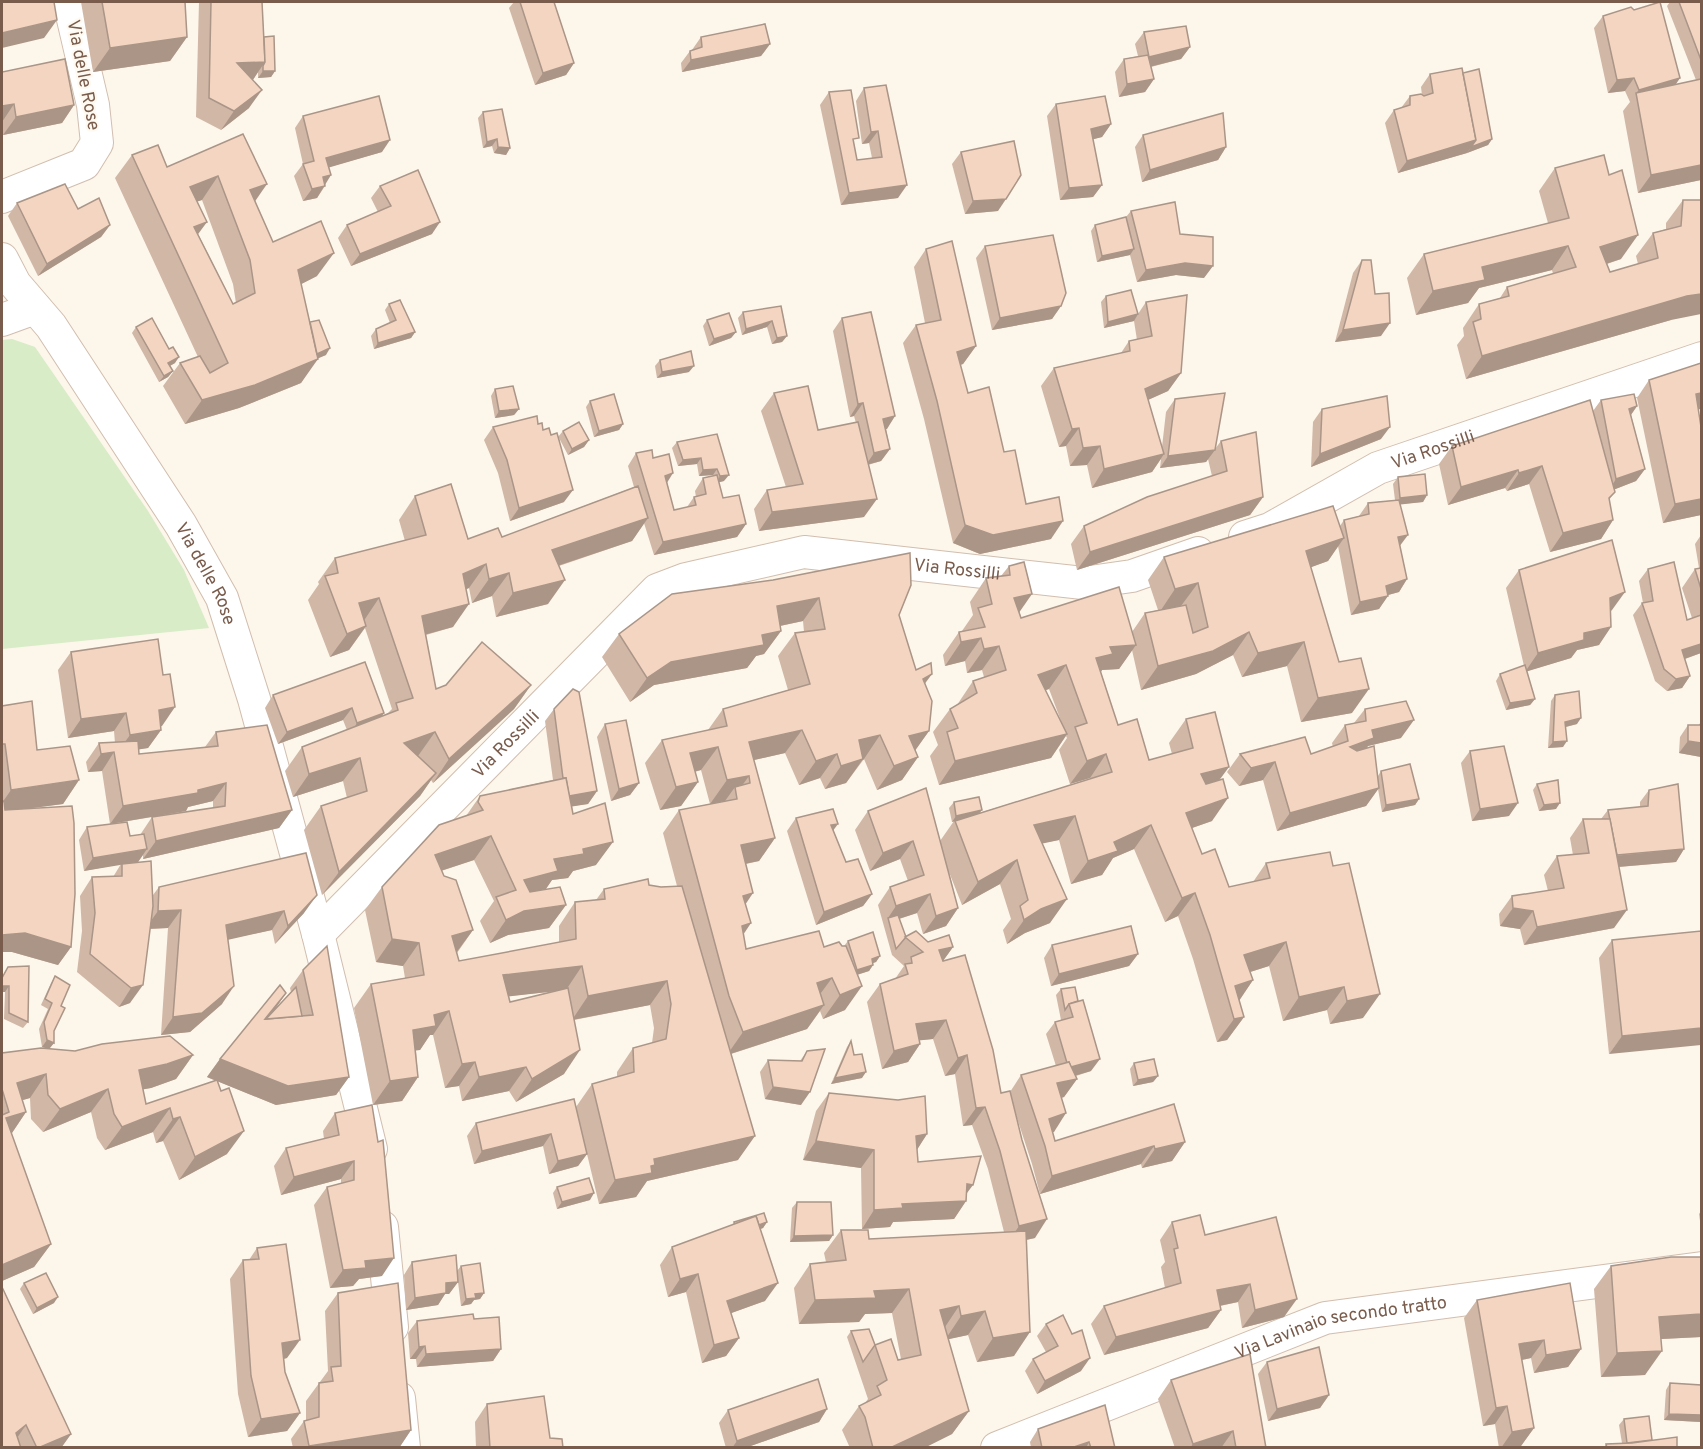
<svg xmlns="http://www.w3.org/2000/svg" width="1703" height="1449" font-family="Overpass,sans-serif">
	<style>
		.green { fill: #d7ecc7 }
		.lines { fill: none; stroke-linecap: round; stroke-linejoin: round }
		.street-casing { stroke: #d1beaf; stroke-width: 34 }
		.street { stroke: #fff; stroke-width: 32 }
		.wall { fill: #d1b7a6; fill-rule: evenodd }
		.shaded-wall { fill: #aa9587 }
		.building { fill: #f3d5c1; stroke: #aa9587; stroke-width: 1.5; fill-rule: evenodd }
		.labels { text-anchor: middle; stroke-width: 4.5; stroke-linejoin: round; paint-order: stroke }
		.street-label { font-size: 18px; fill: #7a5c4c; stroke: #fffaf1 }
	</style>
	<rect width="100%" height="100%" fill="#fdf6ea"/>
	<!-- green -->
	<path class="green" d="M12 339 35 347 148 511 184 570 209 628 2 649V340Z"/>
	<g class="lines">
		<defs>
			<g id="street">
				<path d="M2 197 84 164 97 143 93 105 69 2"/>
				<path id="s1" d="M2 259 15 284 51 326 181 525 222 598 254 699 318 934 371 1149"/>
				<path d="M2 320 35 308"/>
				<path id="s2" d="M1245 537 1270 529 1378 468 1702 358"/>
				<path id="s3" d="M318 934 657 590 686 579 804 552 1083 583 1132 576 1198 553"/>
				<path d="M382 1227 392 1327"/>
				<path d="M399 1398 404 1448"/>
				<path id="s4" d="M997 1448 1325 1318 1702 1268"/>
			</g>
		</defs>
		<!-- street casing -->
		<use href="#street" class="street-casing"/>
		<!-- street -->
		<use href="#street" class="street"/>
	</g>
	<!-- wall -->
	<g class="wall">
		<path d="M81 2H185L187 37 170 61 93 72Z"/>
		<path d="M199 2H262L264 37 275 71 271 77 258 78V72L253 80 249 108 221 130 196 117Z"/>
		<path d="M514 2H554L574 63 566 75 535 85 509 8Z"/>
		<path d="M1670 2H1701V180L1638 193 1623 111 1630 102 1625 91 1608 93 1594 28 1603 16 1676 85 1696 80 1667 6Z"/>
		<path d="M1144 32 1190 47 1181 59 1151 67 1154 79 1145 92 1119 97 1115 72 1124 59 1138 56 1135 44Z"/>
		<path d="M701 37 770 44 761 56 682 72 681 63 690 51 692 50Z"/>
		<path d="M2 72 74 105 62 123 3 135 2 125Z"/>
		<path d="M1463 73 1492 139 1488 145 1467 153 1398 173 1385 123 1394 110 1401 108 1410 96 1422 95 1421 87 1430 74Z"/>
		<path d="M886 85 898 198 841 205 820 105 829 92 854 144 857 160 872 158 869 143 862 144 856 101 864 88Z"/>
		<path d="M1056 104 1111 124 1102 137 1093 139 1102 185 1093 197 1060 200 1047 116Z"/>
		<path d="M483 112 510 148 506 155 494 153 492 146 483 148 478 118Z"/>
		<path d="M303 116 382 152 329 167 325 186 317 198 303 201 294 176 303 164 295 128Z"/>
		<path d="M243 134 255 201 273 242 317 276 301 284 310 322 326 355 317 358 301 383 239 408 185 424 163 386 180 363 198 357 115 178 132 155 167 167ZM202 200 233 284 236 303 233 304 198 234 197 201Z"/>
		<path d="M1143 135 1226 147 1218 160 1142 182 1135 147Z"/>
		<path d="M961 152 998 211 965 214 952 164Z"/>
		<path d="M1555 168 1621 259 1607 264 1610 272 1638 264 1636 256 1653 233 1666 229V223L1683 200H1701L1671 320 1466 379 1457 345 1464 336 1463 328 1479 304 1500 298 1507 287 1553 274 1552 270 1479 288 1468 303 1416 315 1407 278 1424 254 1548 223 1539 191Z"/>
		<path d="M380 186 432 234 351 266 338 238 347 225 378 212 371 198Z"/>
		<path d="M17 203 110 225 101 237 38 276 8 216Z"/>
		<path d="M1131 211 1180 234 1204 278 1176 275 1137 282 1130 255 1097 262 1091 231 1095 225 1126 217Z"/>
		<path d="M985 246 1061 306 1052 319 992 330 976 258Z"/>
		<path d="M926 249 976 346 963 364 960 365 968 393 1004 452 1026 504 1051 539 980 554 953 543 924 419 903 343 916 325 925 323 914 267Z"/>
		<path d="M1362 260 1375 294 1381 336 1335 342 1353 273Z"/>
		<path d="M1106 296 1138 314 1146 302 1181 373 1168 391 1148 400 1162 447 1166 412 1175 399 1215 449 1221 441 1263 497 1250 515 1077 570 1071 544 1084 526 1212 476 1208 459 1206 462 1160 468 1161 459 1152 472 1092 488 1087 465 1070 466 1066 446 1059 447 1041 386 1054 368 1121 353 1129 341 1137 340 1134 321 1104 328 1101 302Z"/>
		<path d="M389 304 415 332 411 338 374 349 371 336 376 329 390 323 385 310Z"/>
		<path d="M781 306 787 336 782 342 772 344 767 327 742 335 738 318 743 312Z"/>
		<path d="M842 318 895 416 886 429 890 449 881 461 868 465 864 517 759 531 754 509 767 490 786 487 761 411 774 393 818 430 856 423 854 416 850 417 833 331Z"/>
		<path d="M707 320 736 332 731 338 709 346 703 326Z"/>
		<path d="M136 327 175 363 170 366 173 371 168 377 159 382 132 333Z"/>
		<path d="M660 360 689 372 657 378 655 366Z"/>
		<path d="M1701 363V409H1698L1701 427V515L1663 523 1637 398 1649 380Z"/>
		<path d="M495 389 519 409 514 415 495 418 491 396Z"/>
		<path d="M1601 400 1637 406 1631 415 1645 469 1636 481 1615 489V492L1609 500 1613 520 1601 539 1550 552 1529 484 1507 491 1505 488 1448 505 1439 464 1452 446 1593 411Z"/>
		<path d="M590 401 623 424 619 430 594 437 586 407Z"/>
		<path d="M1322 409 1381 439 1311 467 1313 422Z"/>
		<path d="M538 424 543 430 551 435 558 437 563 431 589 440 584 447 568 455 559 438 564 502 510 521 498 473 484 440 493 427Z"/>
		<path d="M717 434 724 481 719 482 723 498 746 524 737 537 654 555 644 523 632 541 559 566 548 604 496 617 492 596 472 603 469 588 466 589 453 627 426 635 436 689 531 685 514 709 433 783 431 780 420 796 322 895 304 830 321 806 347 798 343 781 293 797 285 771 302 747 347 730 343 720 278 744 265 708 273 695 365 662 382 716 388 713 392 709 365 628 349 650 330 657 308 600 319 584 318 582 335 558 405 541 399 520 415 496 468 539 502 537 634 487 628 466 636 453 653 458 667 482 674 510 687 507 694 497H696L695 491 703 478 713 476V475L699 476 697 464 678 466 672 448 677 442Z"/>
		<path d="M1398 477 1427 495 1423 502 1400 504V546L1407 579 1399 592 1388 595 1379 609 1351 615 1338 546 1328 561 1311 567 1352 713 1301 722 1287 666 1242 677 1233 655 1196 674 1141 690 1132 650 1119 669 1102 670 1101 672 1118 725 1149 760 1172 754 1169 743 1186 719 1219 780 1212 821 1192 828 1202 854 1229 887 1253 882 1266 863 1363 1018 1330 1024 1327 1010 1283 1021 1269 966 1250 972 1253 980 1239 1000 1244 1017 1227 1040 1217 1042 1193 959 1178 916 1165 922 1134 849 1113 858 1102 875 1071 884 1059 840 1042 843 1050 923 1025 933 1007 944 1003 930 1011 919 1000 884 962 905 949 872 958 908 946 926 923 934 917 913 899 919 906 937 953 947 943 961 1001 1093 1010 1092 1021 1075 1056 1066 1046 1034 1055 1022 1061 1020 1056 995 1061 989 1075 987 1091 1071 1076 1076 1077 1079 1064 1097 1062 1098 1054 1132H1052L1055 1141 1185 1142 1172 1161 1142 1168 1141 1164 1040 1194 1032 1164 1016 1115 1035 1238 1026 1240 1014 1356 977 1362 968 1335 948 1339 969 1411 952 1434 924 1448H850L842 1430 859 1406 865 1403 868 1399 847 1337 851 1331 898 1360 901 1359 892 1313 865 1314 859 1322 799 1324 794 1288 810 1264 826 1262 824 1253 841 1230 869 1239 1004 1232 988 1169 972 1125 963 1126 955 1074 945 1076 933 1039 920 1040V1044L908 1062 882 1069 867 1002 880 984 895 979 904 966 892 955 878 905 890 887 908 881 900 859 870 871 855 830 868 811 940 841 954 821 952 822 949 808 954 802 982 810 979 813 1090 779V778L1070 784 1059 750 1067 738 1066 736 1051 758 939 785 930 756 938 745 933 732 950 709 957 705 973 681 984 677 982 670 967 673 965 661 945 666 943 655 959 632 962 631 973 615 970 602 986 578 1001 576 1009 566 1021 618 1132 632 1145 613 1158 610 1148 580 1164 557 1340 526 1344 520 1359 516 1368 503 1395 500 1393 484ZM1049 689 1061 721 1045 690Z"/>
		<path d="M1701 535V653L1685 659 1690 676 1682 688 1667 691 1655 681 1633 615 1642 603H1643L1639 581 1648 569 1687 620 1692 618 1682 588 1695 569 1699 568 1695 544Z"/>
		<path d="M1519 570 1612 610 1611 611 1599 645 1577 650 1571 658 1527 671 1535 699 1530 705 1506 710 1496 681 1500 674 1524 666 1506 588Z"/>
		<path d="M773 580 899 615 916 670 925 684 929 731 915 750 918 757 902 780 877 790 864 759 846 783 825 789 820 778 799 785 785 753 754 760 775 838 759 861 746 864 745 904 743 934 746 949 842 946H844L848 941 880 956 876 962 873 963V965L869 971 857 975 845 1010 823 1019 820 1011 807 1029 731 1054 738 1160 647 1181 636 1197 599 1204 587 1154 578 1166 549 1174 543 1146 474 1164 467 1136 476 1123 576 1107 592 1084 617 1077V1072L633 1048 652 1043 654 1028 650 1005 574 1020 564 1074 516 1102 509 1091 462 1101 459 1086 445 1088 433 1035H430L420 1050H416L418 1077 402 1101 373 1105 354 1008 371 984 405 978 403 966 376 962 365 910 382 887 466 816 480 796 553 780 545 721 554 709 597 791 588 804 572 806 573 814 596 865 573 871 568 878 552 880 545 889 566 905 549 928 508 935 490 943 480 921 494 901 474 860 441 871 444 876 473 930 457 953 459 961 559 943V926L575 902 596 900 604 889 649 885 661 887 677 886 663 833 679 810 725 801 710 804 701 770 695 772 698 782 681 806 660 810 645 763 662 740 708 730 723 709 788 690 778 656 795 633 804 632 803 621 780 626 781 631 764 654 756 656 747 668 654 685 630 702 602 657 619 634ZM558 991 510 1002 509 996Z"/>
		<path d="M71 652 162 726H161V730L148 748 138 749 139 754 205 747 216 732 292 810 279 828 143 859V855L138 862 153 895 159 887 304 913 275 944 272 930 228 939 222 1004 190 1032 161 1035 168 928 150 929 130 1003 119 1007 77 972 82 931 80 896 92 877H113L121 864 84 871 79 840 87 827 110 824 102 771 88 772 86 762 99 743H115L114 731 68 738 58 670ZM213 801V808L158 816 186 811 188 807ZM152 817 140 835 130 836 110 824Z"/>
		<path d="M1555 695 1577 724 1566 727 1563 747 1548 748 1551 701Z"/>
		<path d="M2 706 37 750 79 780 63 804 25 809 71 947 58 965 12 952H2Z"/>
		<path d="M1365 709 1401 738 1368 746 1366 748 1378 776 1381 771 1419 799 1415 805 1382 812 1378 789 1366 806 1277 831 1263 780 1239 786 1227 772 1240 754H1311L1333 747 1332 743 1345 725 1354 723Z"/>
		<path d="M1701 722V757L1679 753 1680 737 1688 725H1699Z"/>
		<path d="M605 724 639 783 630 795 611 801 597 737Z"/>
		<path d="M1470 751 1509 816 1472 821 1461 763Z"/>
		<path d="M1537 784 1556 809 1539 811 1533 790Z"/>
		<path d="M1649 790 1684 849 1676 862 1619 867 1614 928 1524 945 1520 929 1500 926 1499 914 1512 896 1548 891 1544 875 1557 856 1573 855 1570 838 1583 819H1601L1608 810 1640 807V802Z"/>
		<path d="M796 818 833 831 846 862 872 894 863 906 816 925 787 831Z"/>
		<path d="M1701 931 1609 1054 1599 958 1612 940Z"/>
		<path d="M1052 945 1138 954 1129 966 1051 986 1044 958Z"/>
		<path d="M8 967 28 1022 23 1028 4 1019 5 992H2V977Z"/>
		<path d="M303 970 349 1077 336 1095 276 1105 217 1081 227 1154 179 1180 163 1141 156 1143 153 1132 105 1150 97 1138 91 1112 43 1132 31 1119 30 1098 22 1100 26 1112 11 1134 51 1244 34 1267 2 1281V1053L75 1051 193 1055 176 1079 151 1088 143 1089 146 1104 216 1081 207 1077 220 1059 286 993 273 1012 291 992 290 988Z"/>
		<path d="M55 976 61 1006 54 1031V1043L49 1049 42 1047 39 1029 48 1009 41 1005 51 983Z"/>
		<path d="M851 1041 854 1055 862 1078 831 1084 847 1047Z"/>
		<path d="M807 1051 801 1105 765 1099 760 1072 768 1060 800 1061Z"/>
		<path d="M1134 1063 1158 1076 1153 1082 1133 1086 1130 1069Z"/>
		<path d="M829 1093 927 1134 917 1149 918 1162 967 1193 966 1201 954 1219 893 1222 890 1227 862 1229 861 1168 803 1160 816 1111Z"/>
		<path d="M372 1105 382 1276 359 1279 353 1286 330 1288 314 1205 327 1187 341 1183V1179L281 1195 274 1166 286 1148 324 1139 323 1131 335 1113Z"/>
		<path d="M557 1187 590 1200 557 1209 553 1193Z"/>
		<path d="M797 1202 833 1235 829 1241 790 1242 792 1208Z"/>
		<path d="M1701 1211V1228L1699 1214Z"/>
		<path d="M734 1222H767L763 1228 761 1229 765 1301 731 1313 739 1338 726 1356 702 1363 686 1292 668 1297 660 1265 672 1247 732 1225Z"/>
		<path d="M1172 1222 1205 1235 1284 1317 1242 1328 1238 1302 1220 1306 1221 1310 1208 1328 1104 1355 1091 1324 1104 1306 1165 1288 1161 1267 1165 1262 1160 1240Z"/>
		<path d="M257 1248 287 1358 284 1359 285 1372 300 1413 287 1431 248 1437 238 1394 230 1279 243 1260H249Z"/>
		<path d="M412 1262 457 1271 461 1266 484 1293 480 1299 474 1300 471 1304 461 1306 458 1282 449 1294H445L438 1305 406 1310 404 1275Z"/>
		<path d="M1611 1266 1701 1337 1661 1339 1645 1375 1601 1377 1594 1289Z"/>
		<path d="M24 1283 54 1303 33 1314 20 1289Z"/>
		<path d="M2 1287 71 1434 61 1448H2Z"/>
		<path d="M338 1293 411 1430 399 1448H293L291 1439 304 1421 306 1420V1401L328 1371 325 1311Z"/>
		<path d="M1477 1300 1581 1349 1568 1367 1534 1373 1531 1358 1522 1360 1534 1428 1521 1446 1515 1448H1499L1495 1424 1483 1426 1464 1318Z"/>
		<path d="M474 1319 501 1349 493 1361 417 1367 416 1359H410L408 1333 417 1321Z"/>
		<path d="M1046 1324 1072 1334 1081 1371 1037 1394 1025 1371 1033 1359 1046 1352 1037 1336Z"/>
		<path d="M1267 1362 1329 1395 1320 1408 1268 1421 1258 1374Z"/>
		<path d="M1171 1380 1266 1448H1175L1158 1399Z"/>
		<path d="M1670 1383 1701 1385V1422L1664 1420 1666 1390Z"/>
		<path d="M487 1404 550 1438 563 1448H476L475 1422Z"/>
		<path d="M827 1409 819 1422 745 1448H726L719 1423 728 1410Z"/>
		<path d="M1624 1419 1652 1440 1677 1448H1604L1606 1444 1622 1443 1619 1425Z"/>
		<path d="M1038 1429 1115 1448H1031L1030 1442Z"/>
	</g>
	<!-- shaded-wall -->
	<g class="shaded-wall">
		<path d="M57 20 44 38 2 48V33Z"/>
		<path d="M187 37 170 61 93 72 110 48Z"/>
		<path d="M770 44 761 56 682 72 691 60Z"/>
		<path d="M1190 47 1181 59 1141 69 1149 57Z"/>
		<path d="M265 62 252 81 237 63Z"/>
		<path d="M574 63 566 75 535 85 543 73Z"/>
		<path d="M263 71H275L271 77 258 78Z"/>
		<path d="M1634 78 1625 91 1608 93 1617 80Z"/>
		<path d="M1680 78 1672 90 1636 93 1639 90Z"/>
		<path d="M1154 79 1145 92 1119 97 1127 84Z"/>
		<path d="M262 90 249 108 221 130 234 111Z"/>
		<path d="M14 104 2 122V106Z"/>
		<path d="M74 105 62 123 3 135 16 117Z"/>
		<path d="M1111 124 1102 137 1083 142 1091 129Z"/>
		<path d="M878 131 869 143 862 144 871 132Z"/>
		<path d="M497 139 492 146 483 148 487 142Z"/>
		<path d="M1492 139 1488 145 1467 153 1471 147Z"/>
		<path d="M390 140 382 152 317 171 326 158Z"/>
		<path d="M1476 140 1467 153 1398 173 1407 161Z"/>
		<path d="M498 147 510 148 506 155 494 153Z"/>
		<path d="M1226 147 1218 160 1142 182 1150 170Z"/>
		<path d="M1701 165V180L1638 193 1651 175Z"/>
		<path d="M331 175 317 198 303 201 312 189 323 177Z"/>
		<path d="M218 176 202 200 173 210 190 187Z"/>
		<path d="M267 184 251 207 250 190Z"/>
		<path d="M907 185 898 198 841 205 849 193Z"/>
		<path d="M1102 185 1093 197 1060 200 1069 188Z"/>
		<path d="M1006 199 998 211 965 214 973 201Z"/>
		<path d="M207 222 190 245 194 227Z"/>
		<path d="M440 222 432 234 351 266 360 254Z"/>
		<path d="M110 225 101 237 38 276 47 264Z"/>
		<path d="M1638 235 1621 259 1584 271 1600 247Z"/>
		<path d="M1568 246 1552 270 1479 288 1468 303 1416 315 1433 291 1482 267Z"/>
		<path d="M1134 249 1130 255 1097 262 1102 256Z"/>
		<path d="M334 253 317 276 282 294 298 270Z"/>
		<path d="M1185 263 1213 266 1204 278 1176 275 1137 282 1146 270Z"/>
		<path d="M1701 294V314L1671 320 1466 379 1482 356 1687 296Z"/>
		<path d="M1061 306 1052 319 992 330 1000 318Z"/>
		<path d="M1138 314 1134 321 1104 328 1108 322Z"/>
		<path d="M772 321 767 327 742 335 746 329Z"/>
		<path d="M1390 323 1381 336 1335 342 1343 330Z"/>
		<path d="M415 332 411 338 374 349 378 343Z"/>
		<path d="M736 332 731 338 709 346 714 339Z"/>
		<path d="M787 336 782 342 772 344 777 338Z"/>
		<path d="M976 346 963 364 944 370 957 352Z"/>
		<path d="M330 348 326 355 298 367 302 361Z"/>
		<path d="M179 357 175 363 164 369 168 363Z"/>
		<path d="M318 359 301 383 239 408 185 424 202 400Z"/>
		<path d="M694 366 689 372 657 378 662 372Z"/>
		<path d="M173 371 168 377 159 382 164 376Z"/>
		<path d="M1181 373 1168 391 1132 407 1145 389Z"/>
		<path d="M1701 393V409L1683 412 1696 394Z"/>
		<path d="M863 403 854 416 850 417 858 404Z"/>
		<path d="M1637 406 1628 419 1629 409Z"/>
		<path d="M519 409 514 415 495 418 499 411Z"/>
		<path d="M895 416 887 429 875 431 883 419Z"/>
		<path d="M623 424 619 430 594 437 599 431Z"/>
		<path d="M1390 427 1381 439 1311 467 1320 454Z"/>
		<path d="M1079 428 1066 446 1059 447 1072 429Z"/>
		<path d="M589 440 584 447 568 455 572 449Z"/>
		<path d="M1100 446 1087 465 1070 466 1083 448Z"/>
		<path d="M890 449 881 461 866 465 874 453Z"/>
		<path d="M1215 450 1206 462 1160 468 1168 456Z"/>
		<path d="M1164 454 1152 472 1092 488 1104 469Z"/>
		<path d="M701 458 697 464 678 466 683 460Z"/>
		<path d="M1542 466 1529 484 1507 491 1519 473Z"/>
		<path d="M717 469 713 475 699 476 703 470Z"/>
		<path d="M1645 469 1636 481 1608 492 1616 479Z"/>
		<path d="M1518 470 1505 488 1448 505 1461 487Z"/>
		<path d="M673 473 665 486V476Z"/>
		<path d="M729 475 724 481 716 483 720 476Z"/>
		<path d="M573 490 564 502 510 521 519 508Z"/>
		<path d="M1427 495 1423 502 1396 505 1400 498Z"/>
		<path d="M1263 497 1250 515 1077 570 1090 552Z"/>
		<path d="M877 499 864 517 759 531 772 512Z"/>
		<path d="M1701 499V515L1663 523 1675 504Z"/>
		<path d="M648 518 632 541 536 573 552 550Z"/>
		<path d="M1613 520 1601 539 1550 552 1563 533Z"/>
		<path d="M1063 521 1051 539 980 554 953 543 965 525Z"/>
		<path d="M746 524 737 537 654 555 663 542Z"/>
		<path d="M1408 535 1399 547 1398 537Z"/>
		<path d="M1344 538 1328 561 1290 575 1306 551Z"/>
		<path d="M486 564 469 588 446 598 463 574Z"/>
		<path d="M509 573 492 596 472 603 489 579Z"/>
		<path d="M1407 579 1399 592 1377 598 1386 586Z"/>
		<path d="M565 580 548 604 496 617 513 593Z"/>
		<path d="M1198 583 1181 606 1159 613 1175 589Z"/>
		<path d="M1625 592 1612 610 1597 616 1610 598Z"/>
		<path d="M1032 594 1016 617 1014 598Z"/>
		<path d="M1388 596 1379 609 1351 615 1360 602Z"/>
		<path d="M379 598 363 622 343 627 359 603Z"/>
		<path d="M819 598 803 621 761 630 777 606Z"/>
		<path d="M469 604 453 627 405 640 422 616Z"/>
		<path d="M366 626 349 650 330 657 347 634Z"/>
		<path d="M1611 627 1599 645 1577 650 1571 658 1525 672 1538 653 1584 633Z"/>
		<path d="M781 631 764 654 756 656 747 668 654 685 630 702 647 678 671 662 762 635Z"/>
		<path d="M1249 632 1233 655 1196 674 1141 690 1158 666Z"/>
		<path d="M981 638 965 661 945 666 961 642Z"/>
		<path d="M1304 642 1287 666 1242 677 1258 653Z"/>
		<path d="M1701 644V653L1673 663 1682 650Z"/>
		<path d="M1136 645 1119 669 1102 670 1097 678 1096 658 1110 647Z"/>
		<path d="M999 646 982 670 967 673 984 649Z"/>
		<path d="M1066 665 1049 689 1021 699 1038 675Z"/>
		<path d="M932 674 915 697 923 679Z"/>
		<path d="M1690 676 1682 688 1667 691 1676 679Z"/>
		<path d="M531 685 514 709 433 783 449 759Z"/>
		<path d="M1369 689 1352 713 1301 722 1318 698Z"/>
		<path d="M1535 699 1530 705 1506 710 1510 703Z"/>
		<path d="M175 707 162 726 146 729 159 710Z"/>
		<path d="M352 708 343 720 278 744 287 732Z"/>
		<path d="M126 713 114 731 68 738 81 719Z"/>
		<path d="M384 713 375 726 349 736 357 723Z"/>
		<path d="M1581 718 1577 724 1561 728 1565 722Z"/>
		<path d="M1414 720 1401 738 1368 746 1361 756 1350 747 1372 730Z"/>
		<path d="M161 730 148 748 117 753 130 735Z"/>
		<path d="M802 730 785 753 732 765 749 742Z"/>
		<path d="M929 731 912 755 909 736Z"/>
		<path d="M435 732 418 756 404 743Z"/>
		<path d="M1067 734 1051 758 939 785 955 761Z"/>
		<path d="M880 735 864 759 843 764 859 740Z"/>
		<path d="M1567 741 1563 747 1548 748 1553 742Z"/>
		<path d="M1688 741 1701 743V757L1679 753Z"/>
		<path d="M718 747 701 770 674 776 690 753Z"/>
		<path d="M114 752 102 771 88 772 101 754Z"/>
		<path d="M837 754 820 778 799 785 816 761Z"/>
		<path d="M1106 754 1090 778 1070 784 1087 761Z"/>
		<path d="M918 757 902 780 877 790 894 766Z"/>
		<path d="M360 758 343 781 293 797 309 774Z"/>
		<path d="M863 759 846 783 825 789 841 766Z"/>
		<path d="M1275 762 1263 780 1239 786 1251 768Z"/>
		<path d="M1229 767 1212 790 1185 798 1201 774Z"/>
		<path d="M436 773 420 796 322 895 339 872Z"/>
		<path d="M749 776 736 794 735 787 725 801 710 804 727 780Z"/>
		<path d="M79 780 63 804 2 812V803L11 790Z"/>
		<path d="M698 782 681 806 660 810 676 787Z"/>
		<path d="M226 783 213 801 188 807 186 811 110 824 123 806Z"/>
		<path d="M639 783 630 795 611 801 619 789Z"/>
		<path d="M1379 788 1366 806 1277 831 1290 813Z"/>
		<path d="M597 791 588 804 556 809 565 796Z"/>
		<path d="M1228 798 1212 821 1169 836 1186 813Z"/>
		<path d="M1419 799 1415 805 1382 812 1386 805Z"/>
		<path d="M1518 803 1509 816 1472 821 1480 809Z"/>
		<path d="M1560 803 1556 809 1539 811 1544 805Z"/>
		<path d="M292 810 279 828 143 859 156 841Z"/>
		<path d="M982 810 977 816 952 822 956 816Z"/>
		<path d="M1075 816 1059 840 1017 849 1034 825Z"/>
		<path d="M838 824 829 836 831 825Z"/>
		<path d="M1151 825 1134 849 1113 858 1102 875 1071 884 1088 861 1114 842Z"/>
		<path d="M491 836 474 860 419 878 435 855Z"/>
		<path d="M775 838 759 861 724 868 741 845Z"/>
		<path d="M913 841 900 859 870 871 883 853Z"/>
		<path d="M613 842 596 865 573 871 568 878 552 880 542 895 508 904 524 880 554 859 583 849Z"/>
		<path d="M147 849 138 862 84 871 93 858Z"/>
		<path d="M1684 849 1676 862 1605 868 1614 856Z"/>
		<path d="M1017 860 1000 884 962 905 978 882Z"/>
		<path d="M753 893 737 917 743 896Z"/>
		<path d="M1195 893 1178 916 1165 922 1182 898Z"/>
		<path d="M872 894 863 906 816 925 824 912Z"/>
		<path d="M930 894 917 913 889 922 888 918 896 906Z"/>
		<path d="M317 895 304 913 275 944 288 926Z"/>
		<path d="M1067 899 1050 923 1025 933 1007 944 1024 920 1041 909Z"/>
		<path d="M566 905 549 928 508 935 490 943 506 920 524 911Z"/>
		<path d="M958 908 946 926 923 934 936 916Z"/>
		<path d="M1513 908 1533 911 1520 929 1500 926Z"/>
		<path d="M181 910 168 928 145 929 158 911Z"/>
		<path d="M1627 910 1614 928 1524 945 1537 927Z"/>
		<path d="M284 911 272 930 214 943 226 925Z"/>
		<path d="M751 923 735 947 742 926Z"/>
		<path d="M473 930 456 953 452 936Z"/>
		<path d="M25 933 71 947 58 965 12 952H2V935Z"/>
		<path d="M392 939 419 943 403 966 376 962Z"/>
		<path d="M1286 942 1269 966 1228 979 1244 955Z"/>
		<path d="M953 947 940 965 939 950Z"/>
		<path d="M1138 954 1129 966 1051 986 1059 974Z"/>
		<path d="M880 956 876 962 867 965 872 959Z"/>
		<path d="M873 965 869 971 853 976 857 970Z"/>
		<path d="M582 966 566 990 487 999 503 975Z"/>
		<path d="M832 978 815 1001 817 983Z"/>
		<path d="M1253 980 1237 1004 1235 986Z"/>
		<path d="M667 981 650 1005 572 1020 588 996Z"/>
		<path d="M143 985 130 1003 119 1007 131 988Z"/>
		<path d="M2 986H9L5 992H2Z"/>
		<path d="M234 986 222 1004 190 1032 161 1035 173 1017Z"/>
		<path d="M862 986 845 1010 823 1019 840 995Z"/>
		<path d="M1344 987 1327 1010 1283 1021 1299 997Z"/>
		<path d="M286 993 273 1012 266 1021 265 1019Z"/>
		<path d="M1380 994 1363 1018 1330 1024 1347 1001Z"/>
		<path d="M824 1005 807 1029 727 1055 743 1032Z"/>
		<path d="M449 1011 433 1035H430L420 1050 397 1053 413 1030 434 1015Z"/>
		<path d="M1244 1017 1227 1040 1217 1042 1234 1019Z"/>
		<path d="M946 1020 933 1039 904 1042 916 1024Z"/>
		<path d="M1701 1028V1045L1609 1054 1622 1036Z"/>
		<path d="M47 1040 54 1043 49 1049 42 1047Z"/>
		<path d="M920 1044 908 1062 882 1069 894 1051Z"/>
		<path d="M580 1050 564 1074 516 1102 532 1079Z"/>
		<path d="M193 1055 176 1079 151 1088 123 1093 139 1070Z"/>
		<path d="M967 1055 955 1074 945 1076 958 1058Z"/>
		<path d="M220 1059 349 1077 336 1095 276 1105 207 1077Z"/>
		<path d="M1100 1059 1091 1071 1060 1080 1068 1068Z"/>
		<path d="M475 1062 459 1086 445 1088 462 1064Z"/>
		<path d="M526 1067 509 1091 462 1101 479 1077Z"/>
		<path d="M866 1072 862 1078 831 1084 835 1078Z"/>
		<path d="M46 1074 30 1098 6 1105 17 1083Z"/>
		<path d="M1158 1076 1153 1082 1133 1086 1138 1080Z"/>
		<path d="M418 1077 402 1101 373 1105 390 1081Z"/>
		<path d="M1077 1079 1064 1097 1044 1101 1057 1083Z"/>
		<path d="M773 1087 810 1092 801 1105 765 1099Z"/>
		<path d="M108 1089 91 1112 43 1132 60 1109Z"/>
		<path d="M985 1107 972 1125 963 1126 976 1108Z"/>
		<path d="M170 1108 153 1132 105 1150 122 1127Z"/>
		<path d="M26 1112 10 1136 6 1118Z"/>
		<path d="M1066 1113 1054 1132 1041 1135 1049 1119Z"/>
		<path d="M180 1117 163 1141 156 1143 173 1119Z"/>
		<path d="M244 1131 227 1154 179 1180 195 1157Z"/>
		<path d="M551 1134 543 1146 474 1164 482 1151Z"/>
		<path d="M927 1134 915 1153 916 1136Z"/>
		<path d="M755 1136 738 1160 647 1181 636 1197 599 1204 615 1180 654 1159Z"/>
		<path d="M816 1141 874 1150 861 1168 803 1160Z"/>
		<path d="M1185 1142 1172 1161 1142 1168 1155 1149Z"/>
		<path d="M1154 1146 1141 1164 1040 1194 1052 1176Z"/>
		<path d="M587 1154 578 1166 549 1174 558 1161Z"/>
		<path d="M354 1161 341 1179 281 1195 294 1177Z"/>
		<path d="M967 1184 973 1185 961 1201H966L954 1219 893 1222 890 1227 862 1229 874 1210 902 1204Z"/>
		<path d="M594 1193 590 1200 557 1209 562 1202Z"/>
		<path d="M1047 1219 1035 1238 1007 1244 1019 1226Z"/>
		<path d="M767 1222 763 1228 733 1238 737 1232Z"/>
		<path d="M833 1235 829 1241 790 1242 794 1236Z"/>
		<path d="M51 1244 34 1267 2 1281V1265Z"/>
		<path d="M394 1258 382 1276 359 1279 353 1286 330 1288 343 1270 365 1261Z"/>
		<path d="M698 1274 686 1292 668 1297 680 1279Z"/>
		<path d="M458 1282 449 1294H445L438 1305 406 1310 415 1298 446 1283Z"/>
		<path d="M778 1283 765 1301 715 1319 727 1301Z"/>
		<path d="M1250 1284 1238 1302 1204 1309 1217 1290Z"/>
		<path d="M909 1289 892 1313 865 1314 859 1322 799 1324 815 1300 874 1291Z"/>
		<path d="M484 1293 480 1299 474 1300 471 1304 461 1306 466 1299 475 1294Z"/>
		<path d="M58 1297 54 1303 33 1314 37 1308Z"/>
		<path d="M1297 1299 1284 1317 1242 1328 1255 1310Z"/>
		<path d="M959 1306 943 1330 940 1310Z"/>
		<path d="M1221 1310 1208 1328 1104 1355 1116 1337Z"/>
		<path d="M985 1311 968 1335 945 1340 961 1316Z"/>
		<path d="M1701 1314V1337L1642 1340 1659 1317Z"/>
		<path d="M1030 1332 1014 1356 977 1362 993 1338Z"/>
		<path d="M739 1338 726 1356 702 1363 714 1345Z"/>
		<path d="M300 1340 287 1358 269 1362 282 1343Z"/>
		<path d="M1544 1340 1531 1358 1507 1363 1519 1344Z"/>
		<path d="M425 1346 416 1359H410L419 1347Z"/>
		<path d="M501 1349 493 1361 417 1367 426 1354Z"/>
		<path d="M1581 1349 1568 1367 1534 1373 1546 1355Z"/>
		<path d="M1662 1351 1645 1375 1601 1377 1617 1353Z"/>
		<path d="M1090 1358 1081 1371 1037 1394 1045 1381Z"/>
		<path d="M1329 1395 1320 1408 1268 1421 1277 1409Z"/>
		<path d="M1507 1406 1495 1424 1483 1426 1496 1408Z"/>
		<path d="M827 1409 819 1422 745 1448H732L737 1441Z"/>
		<path d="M969 1411 952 1434 924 1448H890Z"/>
		<path d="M300 1413 287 1431 248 1437 261 1419Z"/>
		<path d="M1669 1414 1701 1415V1422L1664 1420Z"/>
		<path d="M26 1425 10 1448 16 1433Z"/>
		<path d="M1534 1428 1521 1446 1515 1448H1501L1512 1432Z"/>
		<path d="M411 1430 399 1448H308L309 1446Z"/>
		<path d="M1233 1431 1221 1448H1190L1193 1444Z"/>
		<path d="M71 1434 61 1448H38Z"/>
		<path d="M1089 1442 1086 1448H1071Z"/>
	</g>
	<!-- building -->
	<g class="building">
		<path d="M2 2H54L57 20 2 33Z"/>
		<path d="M102 2H185L187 37 110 48Z"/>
		<path d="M211 2H262L265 62 237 63 262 90 234 111 209 98Z"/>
		<path d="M520 2H554L574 63 543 73Z"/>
		<path d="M1660 2 1680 78 1639 90 1634 78 1617 80 1603 16 1631 7 1634 10Z"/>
		<path d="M1679 2H1701V60Z"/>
		<path d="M765 24 770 44 691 60 690 51 702 47 701 37Z"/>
		<path d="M1186 26 1190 47 1149 57 1144 32Z"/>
		<path d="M274 36 275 71H263V66L265 62 264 37Z"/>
		<path d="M1148 55 1154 79 1127 84 1124 59Z"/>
		<path d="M65 59 74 105 16 117 14 104 2 106V72Z"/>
		<path d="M1462 68 1476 140 1407 161 1394 110 1410 105V96L1421 94 1424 96 1433 93 1430 74Z"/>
		<path d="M1479 69 1492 139 1471 147 1476 140 1463 73Z"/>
		<path d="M1701 79V165L1651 175 1636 93Z"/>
		<path d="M886 85 907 185 849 193 829 92 851 90 859 138 853 139 857 160 882 157 878 131 871 132 864 88Z"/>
		<path d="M379 96 390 140 326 158 331 175 323 177 325 186 312 189 303 164 314 161 303 116Z"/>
		<path d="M1105 96 1111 124 1091 129 1102 185 1069 188 1056 104Z"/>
		<path d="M502 109 510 148 498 147 497 139 487 142 483 112Z"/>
		<path d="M1223 113 1226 147 1150 170 1143 135Z"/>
		<path d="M243 134 267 184 250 190 273 242 321 221 334 253 298 270 318 359 255 385 202 400 180 363 200 356 210 373 228 363 132 155 158 145 167 167ZM218 176 250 260 255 293 233 304 194 227 207 222 190 187Z"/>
		<path d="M1014 141 1021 175 1006 199 973 201 961 152Z"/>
		<path d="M1604 155 1609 175 1622 170 1638 235 1600 247 1610 272 1658 258 1653 233 1681 226 1683 200H1701V294L1687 296 1482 356 1473 322 1481 319 1479 304 1509 296 1507 287 1576 267 1568 246 1482 267 1485 280 1433 291 1424 254 1569 218 1555 168Z"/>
		<path d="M418 170 440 222 360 254 347 225 391 206 380 186Z"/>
		<path d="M65 184 78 209 99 198 110 225 47 264 17 203Z"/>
		<path d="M1175 202 1180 234 1213 237V266L1185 263 1146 270 1131 211Z"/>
		<path d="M1126 217 1134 249 1102 256 1095 225Z"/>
		<path d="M1053 235 1066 293 1061 306 1000 318 985 246Z"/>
		<path d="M952 241 976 346 957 352 968 393 989 387 1004 452 1015 450 1026 504 1059 497 1063 521 993 535 965 525 937 401 916 325 941 320 926 249Z"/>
		<path d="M1362 260H1371L1375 294 1389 293 1390 323 1343 330Z"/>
		<path d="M1131 290 1138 314 1108 322 1106 296Z"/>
		<path d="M1187 295 1181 373 1145 389 1164 454 1104 469 1100 446 1083 448 1079 428 1072 429 1054 368 1130 351 1129 341 1152 336 1146 302Z"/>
		<path d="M400 300 415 332 378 343 376 329 396 320 389 304Z"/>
		<path d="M781 306 787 336 777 338 772 321 746 329 743 312Z"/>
		<path d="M871 312 895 416 883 419 890 449 874 453 863 403 858 404 842 318Z"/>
		<path d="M729 313 736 332 714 339 707 320Z"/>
		<path d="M152 318 169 349 173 347 179 357 168 363 173 371 164 376 136 327Z"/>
		<path d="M319 320 330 348 317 354 310 322Z"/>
		<path d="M691 351 694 366 662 372 660 360Z"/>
		<path d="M1701 363V393L1696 394 1701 427V499L1675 504 1649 380Z"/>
		<path d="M513 386 519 409 499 411 495 389Z"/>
		<path d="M808 386 818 430 858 422 877 499 772 512 767 490 803 484 774 393Z"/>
		<path d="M1225 393 1215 450 1168 456 1175 399Z"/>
		<path d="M614 394 623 424 599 431 590 401Z"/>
		<path d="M1634 394 1637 406 1629 409 1645 469 1616 479 1601 400Z"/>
		<path d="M1387 396 1390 427 1320 454 1322 409Z"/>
		<path d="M1590 400 1615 492 1609 498 1613 520 1563 533 1542 466 1519 473 1518 470 1461 487 1452 446Z"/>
		<path d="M537 416 538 424 542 423 543 430 549 428 551 435 557 433 573 490 519 508 507 460 493 427Z"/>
		<path d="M579 422 589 440 572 449 563 431Z"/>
		<path d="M1256 432 1263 497 1090 552 1084 526 1147 497 1227 471 1221 441Z"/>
		<path d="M717 434 729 475 720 476 717 469 703 470 701 458 683 460 677 442Z"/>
		<path d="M652 450 653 458 669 454 673 473 665 476 674 510 696 505 694 497 706 494 703 478 717 475 723 498 739 495 746 524 663 542 636 453Z"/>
		<path d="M1425 474 1427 495 1400 498 1398 477Z"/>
		<path d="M451 484 468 539 498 528 502 537 638 486 648 518 552 550 565 580 513 593 509 573 489 579 486 564 463 574 469 604 422 616 436 689 446 685 482 642 531 685 449 759 435 732 404 743 436 773 339 872 321 806 367 791 360 758 309 774 302 747 398 710 396 703 413 698 379 598 359 603 366 626 347 634 325 576 338 573 335 558 426 535 415 496Z"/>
		<path d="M1399 500 1408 535 1398 537 1407 579 1386 586 1388 596 1360 602 1344 520 1369 514 1368 503Z"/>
		<path d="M1333 506 1344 538 1306 551 1339 662 1361 658 1369 689 1318 698 1304 642 1258 653 1249 632 1213 651 1158 666 1145 613 1186 605 1193 633 1208 627 1198 583 1175 589 1164 557Z"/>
		<path d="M1612 540 1625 592 1610 598 1611 627 1584 633V640L1538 653 1519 570Z"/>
		<path d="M910 553 911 585 899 615 916 670 931 663 932 674 923 679 932 701 929 731 909 736 918 757 894 766 880 735 859 740 863 759 841 766 837 754 816 761 802 730 749 742 775 838 741 845 753 893 743 896 751 923 742 926 746 949 819 931 824 947 839 942 842 946H846L862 986 840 995 832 978 817 983 824 1005 743 1032 729 996 679 810 737 799 735 787 750 783 749 776 727 780 718 747 690 753 698 782 676 787 662 740 727 726 723 709 810 684 795 633 825 629 819 598 777 606 781 631 762 635 764 645 671 662 647 678 619 634 672 594 773 580Z"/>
		<path d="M1024 562 1032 594 1014 598 1021 618 1119 587 1136 645 1110 647 1113 654 1096 658 1118 725 1137 719 1149 760 1193 748 1186 719 1215 712 1229 767 1201 774 1206 784 1223 779 1228 798 1186 813 1202 854 1215 849 1229 887 1270 878 1266 863 1330 852 1333 866 1349 863 1380 994 1347 1001 1344 987 1299 997 1286 942 1244 955 1253 980 1235 986 1244 1017 1234 1019 1210 935 1195 893 1182 898 1151 825 1114 842 1118 851 1088 861 1075 816 1034 825 1067 899 1041 909 1024 920 1020 906 1028 900 1017 860 978 882 955 821 1112 772 1106 754 1087 761 1075 727 1087 723 1066 665 1038 675 1067 734 955 761 947 732 958 728 950 709 977 693 973 681 1006 670 999 646 984 649 981 638 961 642 959 632 985 627 978 608 992 604 986 578 1010 575 1009 566Z"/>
		<path d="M1674 562 1687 620 1701 615V644L1682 650 1690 676 1676 679 1664 669 1642 603 1653 601 1648 569Z"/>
		<path d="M1701 568V589L1695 569Z"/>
		<path d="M158 639 163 675 170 674 175 707 159 710 161 730 130 735 126 713 81 719 71 652Z"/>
		<path d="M365 662 384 713 357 723 352 708 287 732 273 695Z"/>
		<path d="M1525 665 1535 699 1510 703 1500 674Z"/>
		<path d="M573 689 579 692 597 791 569 796 566 778H563L554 709Z"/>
		<path d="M1579 691 1581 718 1565 722 1567 741 1553 742 1555 695Z"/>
		<path d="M32 701 37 750 70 746 79 780 11 790 5 744H2V706Z"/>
		<path d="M1406 701 1414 720 1372 730 1374 738 1350 747 1357 751 1374 746 1379 788 1290 813 1275 762 1251 768 1240 754 1305 737 1311 754 1348 741 1345 725 1366 721 1365 709Z"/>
		<path d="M626 720 639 783 619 789 605 724Z"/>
		<path d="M1701 723V743L1688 741V725H1700Z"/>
		<path d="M267 725 292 810 156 841 152 817 225 806 226 783 198 790V793L123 806 114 752 101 754 99 743 138 741 139 754 218 746 216 732Z"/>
		<path d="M1504 746 1518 803 1480 809 1470 751Z"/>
		<path d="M1410 764 1419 799 1386 805 1381 771Z"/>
		<path d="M566 778 573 814 605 803 613 842 583 849 584 854 554 859 558 871 524 880 530 892 560 887 566 905 524 911 506 920 496 897 516 890 491 836 435 855 444 876 456 880 473 930 452 936 459 961 576 939 575 902 605 899 604 889 648 879 649 885 661 887 682 886 755 1136 654 1159 655 1165 651 1166 652 1173 615 1180 592 1084 634 1072 633 1048 666 1039 671 1004 667 981 588 996 582 966 503 975 510 1002 568 988 580 1050 532 1079 526 1067 479 1077 475 1062 462 1064 449 1011 434 1015 436 1026 413 1030 418 1077 390 1081 371 984 424 975 419 943 392 939 382 887 439 825 483 810 478 802 480 796Z"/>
		<path d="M1558 780 1560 803 1544 805 1537 784Z"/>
		<path d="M1678 784 1684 849 1617 855 1608 810 1648 806 1649 790Z"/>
		<path d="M926 788 958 908 936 916 930 894 896 906 890 887 924 875 913 841 883 853 868 811Z"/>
		<path d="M979 797 982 810 956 816 954 802Z"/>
		<path d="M4 801 5 810 72 806 74 823 75 894 71 947 25 933 2 935V802Z"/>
		<path d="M833 809 838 824 831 825 846 862 858 859 872 894 824 912 796 818Z"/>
		<path d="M1583 819H1610L1627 910 1537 927 1533 911 1513 908 1512 896 1564 888 1557 856 1589 853Z"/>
		<path d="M127 822 130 836 144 834 147 849 93 858 87 827Z"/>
		<path d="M306 853 317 895 288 926 284 911 226 925 234 986 202 1013 173 1017 181 910 158 911 159 887Z"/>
		<path d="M151 861 153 906 143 985 131 988 90 954 95 913 92 877 122 876V864Z"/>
		<path d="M898 915 906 937 896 949 888 918Z"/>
		<path d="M1131 926 1138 954 1059 974 1052 945Z"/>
		<path d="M916 931 928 942 949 935 953 947 939 950 943 961 965 955 993 1050 1001 1093 1010 1091 1022 1140 1047 1219 1019 1226 1000 1151 985 1107 976 1108 967 1055 958 1058 946 1020 916 1024 920 1044 894 1051 880 984 908 974 905 964 912 963 911 957 923 952 905 937Z"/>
		<path d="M1701 931V1028L1622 1036 1612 940Z"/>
		<path d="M873 932 880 956 872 959 873 965 857 970 848 941Z"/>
		<path d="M327 946 349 1077 288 1086 220 1059 280 985 286 993 265 1019 313 1015 303 970Z"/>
		<path d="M29 966 28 1022 9 1013V986H2V978L8 967Z"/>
		<path d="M55 976 70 985 61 1006 65 1008 54 1031V1043L47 1040 44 1022 52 1003 45 999Z"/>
		<path d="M296 987 302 1016 266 1019Z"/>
		<path d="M1075 987 1078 1001 1069 1004 1065 1010 1061 989Z"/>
		<path d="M1083 1000 1100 1059 1071 1067 1069 1062 1067 1063 1055 1022 1073 1017 1069 1004Z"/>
		<path d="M170 1036 193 1055 167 1064 139 1070 146 1104 217 1080 221 1091 229 1088 244 1131 195 1157 180 1117 173 1119 170 1108 122 1127 114 1114 108 1089 60 1109 48 1095 46 1074 17 1083 26 1112 6 1118 51 1244 2 1265V1115L9 1112 2 1089V1053L41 1048 75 1051 102 1044Z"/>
		<path d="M851 1041 854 1055 862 1054 866 1072 835 1078Z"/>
		<path d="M825 1049 810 1092 773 1087 768 1060 802 1061 807 1051Z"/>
		<path d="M1154 1059 1158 1076 1138 1080 1134 1063Z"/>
		<path d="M1069 1062 1077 1079 1057 1083 1066 1113 1049 1119 1055 1141 1174 1104 1185 1142 1155 1149 1154 1146 1052 1176 1045 1146 1021 1075Z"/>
		<path d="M829 1093 898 1100 925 1096 927 1134 916 1136 918 1162 981 1156 973 1185 967 1184 966 1201 902 1204 903 1208 874 1210V1150L816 1141Z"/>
		<path d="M574 1099 587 1154 558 1161 551 1134 482 1151 476 1123Z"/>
		<path d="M372 1105 378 1142 383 1140 394 1258 365 1261 366 1268 343 1270 327 1187 354 1180V1161L294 1177 286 1148 339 1135 335 1113Z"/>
		<path d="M589 1178 594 1193 562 1202 557 1187Z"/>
		<path d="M797 1202H831L833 1235 794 1236Z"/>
		<path d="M764 1213 767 1222 759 1225 756 1216 735 1224 734 1222Z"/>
		<path d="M1200 1215 1205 1235 1276 1217 1297 1299 1255 1310 1250 1284 1217 1290 1221 1310 1116 1337 1104 1306 1181 1283 1174 1249 1178 1248 1172 1222Z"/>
		<path d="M756 1216 778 1283 727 1301 739 1338 714 1345 698 1274 680 1279 672 1247Z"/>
		<path d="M841 1230H868L869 1239 1026 1231 1030 1332 993 1338 985 1311 961 1316 959 1306 940 1310 969 1411 890 1448H873L865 1417 859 1406 881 1395 877 1386 887 1380 875 1345 891 1339 898 1360 921 1355 909 1289 874 1291 876 1298 815 1300 810 1264 846 1260Z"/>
		<path d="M286 1244 300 1340 282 1343 285 1372 300 1413 261 1419 251 1376 243 1260 259 1259 257 1248Z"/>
		<path d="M456 1255 458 1282 446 1283V1293L415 1298 412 1262Z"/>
		<path d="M1671 1257H1701V1314L1659 1317 1662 1351 1617 1353 1611 1266Z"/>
		<path d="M480 1263 484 1293 475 1294 476 1298 466 1299 461 1266Z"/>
		<path d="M46 1273 58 1297 37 1308 24 1283Z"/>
		<path d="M398 1283 411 1430 309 1446 304 1421 319 1417V1383L333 1381 331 1367 341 1366 338 1293Z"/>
		<path d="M1570 1283 1581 1349 1546 1355 1544 1340 1519 1344 1534 1428 1512 1432 1507 1406 1496 1408 1477 1300Z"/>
		<path d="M2 1287 71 1434 38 1448H37L26 1425 16 1433 21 1448H2Z"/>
		<path d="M473 1314 474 1319 499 1317 501 1349 426 1354 425 1346 419 1347 417 1321Z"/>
		<path d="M1063 1315 1072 1334 1082 1330 1090 1358 1045 1381 1033 1359 1058 1346 1046 1324Z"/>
		<path d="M869 1329 875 1345 863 1362 851 1331Z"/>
		<path d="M1319 1347 1329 1395 1277 1409 1267 1362Z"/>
		<path d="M1250 1354 1266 1448H1236L1233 1431 1193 1444 1171 1380Z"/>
		<path d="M818 1379 827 1409 737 1441 728 1410Z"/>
		<path d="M1670 1383 1701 1385V1415L1669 1414Z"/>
		<path d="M544 1396 550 1438 562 1439 563 1448H490L487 1404Z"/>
		<path d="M1105 1405 1115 1448H1091L1089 1442 1071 1448H1042L1038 1429Z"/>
		<path d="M1649 1416 1652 1440 1627 1443 1624 1419Z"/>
		<path d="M1677 1437V1448H1607L1606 1444 1632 1443Z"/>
	</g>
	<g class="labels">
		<!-- street labels -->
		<g class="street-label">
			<text transform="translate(84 75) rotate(79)" y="6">Via delle Rose</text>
			<text dy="6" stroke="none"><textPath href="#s2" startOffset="208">Via Rossilli</textPath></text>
			<text dy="6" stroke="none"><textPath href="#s3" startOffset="789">Via Rossilli</textPath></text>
			<text dy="6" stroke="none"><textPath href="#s1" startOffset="376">Via delle Rose</textPath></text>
			<text dy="6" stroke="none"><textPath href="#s3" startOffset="267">Via Rossilli</textPath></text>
			<text dy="6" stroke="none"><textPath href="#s4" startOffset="366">Via Lavinaio secondo tratto</textPath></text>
		</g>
	</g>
	<!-- border -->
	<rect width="1703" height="1449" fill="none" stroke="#7a5c4c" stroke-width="6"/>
</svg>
